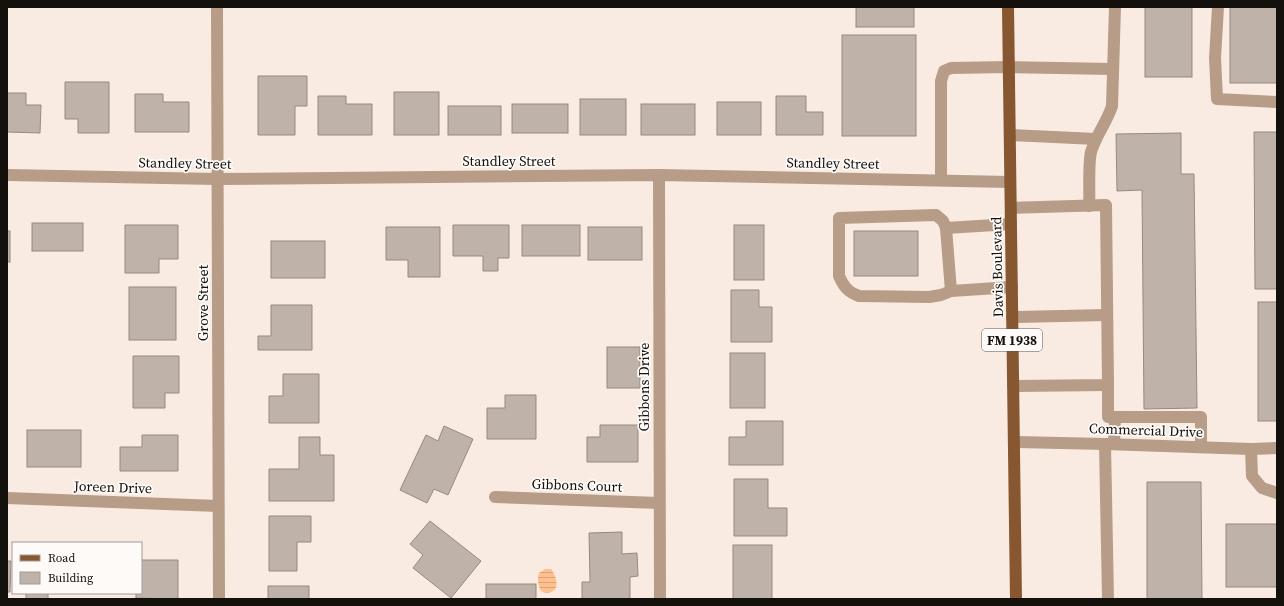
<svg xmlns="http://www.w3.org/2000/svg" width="1284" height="606" font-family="'Source Serif 4',serif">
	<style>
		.water { fill: url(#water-rules) }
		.building { fill: #bfb2a9; stroke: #968980 }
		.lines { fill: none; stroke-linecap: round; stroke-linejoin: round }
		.lane { stroke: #b79c87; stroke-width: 12 }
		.street { stroke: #b79c87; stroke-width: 12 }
		.primary { stroke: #865731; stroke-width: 12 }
		.labels { text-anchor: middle; stroke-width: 3.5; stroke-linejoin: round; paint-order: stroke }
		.shield { fill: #fdfaf8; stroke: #5a5653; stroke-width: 1 }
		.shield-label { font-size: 13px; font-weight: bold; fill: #14100c }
		.street-label { font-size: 14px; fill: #14100c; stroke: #fdfaf8 }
	</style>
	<defs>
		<pattern id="water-rules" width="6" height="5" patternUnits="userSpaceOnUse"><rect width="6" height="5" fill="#ffc08f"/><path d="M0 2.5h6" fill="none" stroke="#daa47a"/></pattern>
	</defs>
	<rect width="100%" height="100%" fill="#f9ebe1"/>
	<!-- water -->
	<path class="water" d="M545 569H551C559 580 560 596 542 592 538 588 537 578 539 573Z"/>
	<!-- building -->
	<g class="building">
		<rect x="856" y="7" width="58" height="20"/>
		<rect x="1145" y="7" width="47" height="70"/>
		<rect x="1230" y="7" width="47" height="76"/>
		<rect x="842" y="35" width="74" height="101"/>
		<path d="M258 76H307V106H295V135H258Z"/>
		<path d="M65 82H109V133H78V119H65Z"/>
		<rect x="394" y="92" width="45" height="43"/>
		<path d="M7 93H26V105H41L40 133 7 132Z"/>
		<path d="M135 94H163V102H189V132H135Z"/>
		<path d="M318 96H346V104H372V135H318Z"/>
		<path d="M776 96H806V112H823V135H776Z"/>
		<rect x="580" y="99" width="46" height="36"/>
		<rect x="717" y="102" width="44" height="33"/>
		<rect x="512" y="104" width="56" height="29"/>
		<rect x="641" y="104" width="54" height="31"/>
		<rect x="448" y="106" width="53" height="29"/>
		<path d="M1254 132H1277V289H1255Z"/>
		<path d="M1181 133V174H1194L1197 408 1144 409 1142 190 1117 191 1116 134Z"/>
		<rect x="32" y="223" width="51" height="28"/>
		<path d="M125 225H178V259H159V273H125Z"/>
		<path d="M453 225H509V258H498V271H483V256H453Z"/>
		<rect x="522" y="225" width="58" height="31"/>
		<rect x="734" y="225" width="30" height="55"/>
		<path d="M386 227H440V277H408V260H386Z"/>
		<rect x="588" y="227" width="54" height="33"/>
		<rect x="7" y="231" width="3" height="31"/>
		<rect x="854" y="231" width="64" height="45"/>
		<rect x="271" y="241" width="54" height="37"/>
		<rect x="129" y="287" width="47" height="53"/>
		<path d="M731 290H759V307H772V342H731Z"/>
		<rect x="1258" y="302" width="19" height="119"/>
		<path d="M271 305H312V350H258V336H271Z"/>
		<rect x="607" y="347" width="33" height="41"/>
		<rect x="730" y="353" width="35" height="55"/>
		<path d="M133 356H179V393H165V408H133Z"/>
		<path d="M283 374H319V423H269V396H283Z"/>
		<path d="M505 395H536V439H487V408H505Z"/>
		<path d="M746 421H783V465H729V437H746Z"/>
		<path d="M600 425H638V462H587V437H600Z"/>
		<path d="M444 426 473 439 448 495 434 489 427 503 400 490 426 435 438 441Z"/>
		<rect x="27" y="430" width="54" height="37"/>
		<path d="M142 435H178V471H120V447H142Z"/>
		<path d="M299 437H320V455H334V501H269V469H299Z"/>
		<path d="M734 479H768V508H787V536H734Z"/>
		<path d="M1147 482H1201L1202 599H1147Z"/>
		<path d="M269 516H311V542H297V571H269Z"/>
		<path d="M430 521 481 561 451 598 413 568 423 555 410 544Z"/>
		<rect x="1226" y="524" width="51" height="63"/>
		<path d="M622 532V554L637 553 638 576 630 577V599H582V582H590L589 533Z"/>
		<rect x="733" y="545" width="39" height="54"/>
		<path d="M141 560H178V599L136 598V593H141Z"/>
		<path d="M7 561H11L10 592H7Z"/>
		<rect x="486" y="584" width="50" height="15"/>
		<rect x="268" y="586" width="41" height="13"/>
		<rect x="26" y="593" width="22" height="6"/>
	</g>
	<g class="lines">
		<!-- lane -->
		<g class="lane">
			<path d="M1218 7 1215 58 1217 99 1277 102"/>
			<path d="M1010 135 1096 139"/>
			<path d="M941 180V81L944 71 951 68 1009 67 1113 69"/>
			<path d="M1089 206C1090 192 1088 164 1091 152 1096 135 1107 122 1112 106L1115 7"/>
			<path d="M1011 208 1106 205 1108 385 1013 386"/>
			<path d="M946 228 1011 224"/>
			<path d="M951 291 946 228 943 221 936 215 839 218V276C844 287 848 292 859 296L929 297 941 295 951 291 1012 287"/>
			<path d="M1012 317 1107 315"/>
			<path d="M1108 385V417H1201V447"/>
			<path d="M1105 444 1108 599"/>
			<path d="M1114 444 1115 417"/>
			<path d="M1251 449 1252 476 1262 488 1277 493"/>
		</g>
		<!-- street -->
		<g class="street">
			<path d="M217 7 219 599"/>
			<path d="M7 175 217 179 659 175 1010 182"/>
			<path d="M659 175 660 599"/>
			<path d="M1014 442 1105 444 1251 449 1277 448"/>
			<path d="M495 497 659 503"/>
			<path d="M7 498 218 506"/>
		</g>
		<!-- primary -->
		<path class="primary" d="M1008 7 1016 599"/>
	</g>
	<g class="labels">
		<!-- shield labels -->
		<rect class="shield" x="982" y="329" width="60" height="22" rx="3"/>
		<g class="shield-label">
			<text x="1012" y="345">FM 1938</text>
		</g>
		<!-- street labels -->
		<g class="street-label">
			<text x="509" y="166">Standley Street</text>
			<text transform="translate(185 163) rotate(1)" y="5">Standley Street</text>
			<text transform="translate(833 163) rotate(1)" y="5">Standley Street</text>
			<text transform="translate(997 267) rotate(-91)" y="5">Davis Boulevard</text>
			<text transform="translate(203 303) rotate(-90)" y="5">Grove Street</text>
			<text transform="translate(644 387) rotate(-90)" y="5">Gibbons Drive</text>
			<text transform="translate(1146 430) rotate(2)" y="5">Commercial Drive</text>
			<text transform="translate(577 485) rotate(2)" y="5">Gibbons Court</text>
			<text transform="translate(113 487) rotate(2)" y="5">Joreen Drive</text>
		</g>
	</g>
	<!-- border -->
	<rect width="1284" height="606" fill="none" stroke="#14100c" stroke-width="16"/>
	<!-- legend -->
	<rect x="12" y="542" width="130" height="52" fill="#fdfaf8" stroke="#a09c9a"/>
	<rect x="20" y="555" width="20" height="6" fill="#865731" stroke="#a09c9a"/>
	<text x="48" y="562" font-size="12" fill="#14100c">Road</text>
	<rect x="20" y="572" width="20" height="12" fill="#bfb2a9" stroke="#a09c9a"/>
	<text x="48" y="582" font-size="12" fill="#14100c">Building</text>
</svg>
